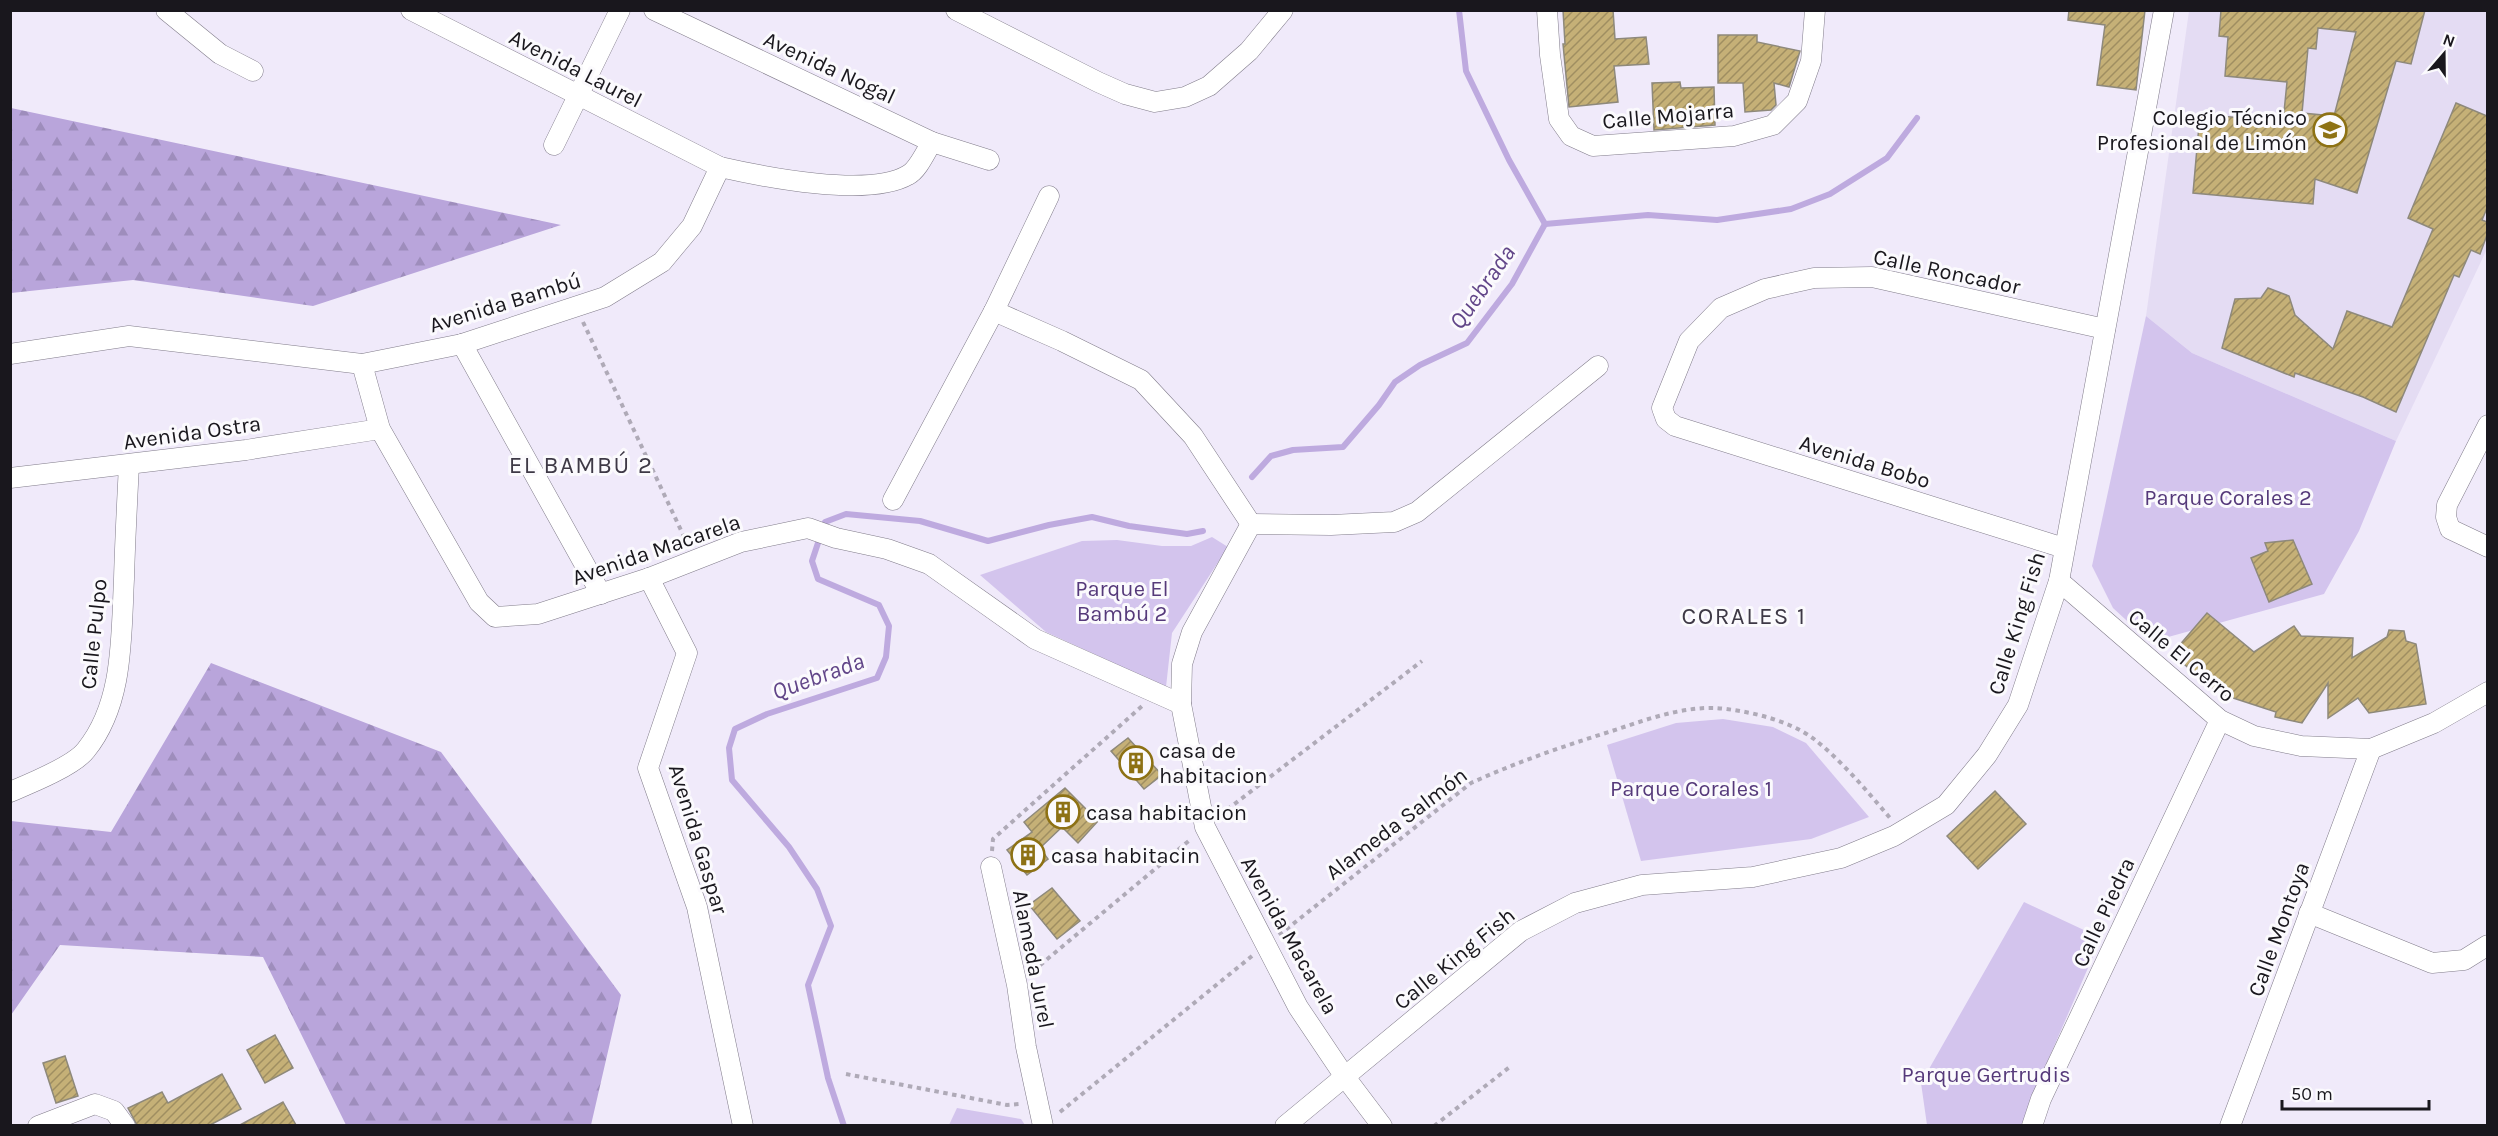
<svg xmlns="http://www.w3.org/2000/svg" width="2498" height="1136" font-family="Karla,sans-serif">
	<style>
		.built { fill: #e4dcf3 }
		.forest { fill: url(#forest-firs) }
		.park { fill: #d3c4ed }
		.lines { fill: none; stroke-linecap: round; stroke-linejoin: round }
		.stream { stroke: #beaadf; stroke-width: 6 }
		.building { fill: url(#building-hatch); stroke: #8e897b; stroke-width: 1.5; fill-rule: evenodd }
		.minor-casing { stroke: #817c8a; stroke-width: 21 }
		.path { stroke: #afaab7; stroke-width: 4; stroke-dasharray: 4.5 4.5; stroke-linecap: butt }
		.minor { stroke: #fff; stroke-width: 20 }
		.labels { text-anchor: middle; stroke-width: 6; stroke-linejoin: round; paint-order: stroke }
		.street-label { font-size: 22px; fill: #19171d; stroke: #fbfafd }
		.poi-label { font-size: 22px; fill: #19171d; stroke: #fbfafd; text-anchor: start }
		.park-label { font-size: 22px; fill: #55397a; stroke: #fbfafd }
		.water-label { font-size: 24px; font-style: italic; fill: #624689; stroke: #fbfafd }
		.neighbourhood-label { font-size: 24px; letter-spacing: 1.5px; fill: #3e3946; stroke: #fbfafd }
	</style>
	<defs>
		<pattern id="forest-firs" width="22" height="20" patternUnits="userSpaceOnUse" patternTransform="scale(1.5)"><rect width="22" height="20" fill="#b9a5db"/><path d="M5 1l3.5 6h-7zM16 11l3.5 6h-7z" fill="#9e8dbc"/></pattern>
		<pattern id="building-hatch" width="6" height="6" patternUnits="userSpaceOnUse" patternTransform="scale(1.5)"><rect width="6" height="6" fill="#c5b077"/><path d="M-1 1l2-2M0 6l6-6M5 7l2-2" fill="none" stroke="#9f8e61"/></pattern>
	</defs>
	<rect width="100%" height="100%" fill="#f0eafa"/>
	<!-- built -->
	<path class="built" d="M2189 11H2487V249L2396 441 2192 353 2146 316Z"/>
	<!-- forest -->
	<g class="forest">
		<path d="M10 108H11L561 225 313 306 133 280 11 293Z"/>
		<path d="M211 663 441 752 621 995 591 1125H346L263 957 60 945 11 1015V821L111 832Z"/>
	</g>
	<!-- park -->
	<g class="park">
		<path d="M2146 316 2192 353 2396 441 2359 531 2324 594 2150 642 2113 608 2092 566Z"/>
		<path d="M1212 537 1228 547 1172 633 1166 687 1046 632 980 575 1082 541 1117 540 1162 546H1191Z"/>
		<path d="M1723 719 1773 727 1806 743 1869 817 1811 839 1641 861 1607 745 1676 723Z"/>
		<path d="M2024 902 2101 938 2032 1097 2023 1125H1927L1921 1083Z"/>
		<path d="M957 1108 1021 1119 1025 1125H949Z"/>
	</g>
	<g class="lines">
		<!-- stream -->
		<g class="stream">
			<path d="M1459 10 1466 71 1509 160 1545 224"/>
			<path d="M1545 224 1648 215 1717 220 1791 209 1830 194 1887 158 1917 118"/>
			<path d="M1252 477 1271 456 1293 450 1343 447 1379 405 1395 382 1420 365 1467 343 1512 284 1545 224"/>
			<path d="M844 1126 828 1078 808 985 831 926 817 889 789 847 732 780 729 748 735 729 767 714 877 678 886 657 889 626 879 605 818 579 812 561 825 522 846 514 920 521 988 541 1049 525 1092 517 1129 526 1187 534 1203 531"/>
		</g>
	</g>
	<!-- building -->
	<g class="building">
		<path d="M1563 10H1613L1615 39 1646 37 1649 64 1614 66 1618 102 1569 107 1563 44H1565Z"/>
		<path d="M2069 10H2145L2136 90 2097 85 2105 25 2068 20Z"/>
		<path d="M2221 10H2425L2411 64 2396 61 2357 193 2315 179 2313 204 2193 193 2200 114 2283 122 2287 82 2225 76 2228 37 2219 36ZM2318 28 2356 32 2334 116 2302 113 2308 48 2316 49Z"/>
		<path d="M1718 35H1757V42L1800 51 1789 87 1774 83 1776 105 1771 110 1745 112 1743 83H1718Z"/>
		<path d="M1680 82 1681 88 1714 87 1715 125 1654 130 1652 83Z"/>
		<path d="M2456 103 2487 116V208L2482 220 2487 222V235L2480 254 2471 250 2459 277 2454 275 2396 412 2363 397 2295 373 2294 377 2222 348 2235 299 2261 298 2268 288 2289 296 2295 315 2333 349 2347 311 2392 327 2433 229 2408 218Z"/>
		<path d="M2293 540 2312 584 2269 602 2251 558 2268 551 2265 543Z"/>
		<path d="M2207 613 2254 652 2294 626 2301 636 2353 638 2352 658 2387 637 2389 630 2404 631 2406 641 2416 644 2426 704 2369 713 2358 698 2328 718V683L2302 723 2275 717 2276 712 2218 693 2172 654Z"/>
		<path d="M1128 738 1162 775 1144 789 1111 751Z"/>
		<path d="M1065 788 1098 821 1078 843 1062 827 1040 848 1048 859 1027 875 1007 850 1032 832 1024 822Z"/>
		<path d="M1995 791 2026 824 1978 869 1947 836Z"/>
		<path d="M1052 888 1080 921 1057 939 1029 905Z"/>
		<path d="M275 1035 293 1068 265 1083 247 1050Z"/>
		<path d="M65 1056 78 1096 56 1103 43 1063Z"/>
		<path d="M222 1074 241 1109 210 1125H137L128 1108 162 1092 168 1103Z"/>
		<path d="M283 1102 296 1125H240Z"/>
	</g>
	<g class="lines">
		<defs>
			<g id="minor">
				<path d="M166 10 220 54 253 71"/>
				<path d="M411 10 720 167"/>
				<path d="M654 10 932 142 989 160"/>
				<path d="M956 10 1098 82 1125 94 1155 102 1185 97 1209 86 1249 51 1283 10"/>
				<path d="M1547 10 1550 55 1559 119 1571 136 1593 146 1734 136 1773 125 1797 101 1811 61 1815 10"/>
				<path d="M554 145 620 10"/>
				<path d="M994 311 1062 341 1141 380 1193 436 1251 524"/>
				<path d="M462 344 601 594"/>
				<path d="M10 354 129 336 362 364 462 344 605 297 662 262 692 226 720 167C764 177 869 198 908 175 918 170 926 151 932 142"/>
				<path d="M362 364 380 429 479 602 495 617 538 614 649 578 741 542 808 528 836 538 887 549 929 564 1035 639 1181 704"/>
				<path d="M2488 425 2447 505 2446 517 2450 529 2488 547"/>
				<path d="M10 478 246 450 380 429"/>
				<path d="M893 500 994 311 1049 196"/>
				<path d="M2064 548 1675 426 1666 419 1662 408 1689 341 1721 308 1765 289 1814 278 1872 277 2105 329"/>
				<path d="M649 578 687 653 648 768 697 907 743 1126"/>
				<path d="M2059 581 2220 720 2254 736 2301 746 2371 749 2434 723 2488 692"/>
				<path d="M10 792C29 784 74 766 86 750 124 703 121 637 124 579 125 541 127 503 129 465"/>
				<path d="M991 867 1017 985 1026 1047 1043 1126"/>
				<path d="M2309 913 2432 963 2464 960 2488 945"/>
				<path d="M38 1126 95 1104 114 1111 125 1126"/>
				<path d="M1285 1126 1521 931 1575 903 1642 885 1753 877 1841 858 1894 836 1946 805 1987 755 2018 705 2059 581 2164 10"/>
				<path d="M1382 1126 1345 1077 1298 1007 1205 827 1181 704 1182 664 1192 632 1251 524 1331 525 1394 522 1417 512 1598 366"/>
				<path d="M2032 1126 2041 1099 2220 720"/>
				<path d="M2230 1126 2371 749"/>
			</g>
		</defs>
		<!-- minor casing -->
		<use href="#minor" class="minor-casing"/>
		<!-- path -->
		<g class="path">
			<path d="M583 322 687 543"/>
			<path d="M1220 815 1422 661"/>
			<path d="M992 851 993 839 1142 706"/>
			<path d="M1279 935 1471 783C1517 762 1564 746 1612 731 1645 720 1680 707 1715 708 1746 710 1789 720 1814 739 1842 761 1867 791 1890 818"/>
			<path d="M1033 971 1191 839"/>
			<path d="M846 1074 1007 1105 1019 1104"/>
			<path d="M1060 1112 1252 956"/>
			<path d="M1434 1126 1511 1066"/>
		</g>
		<!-- minor -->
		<use href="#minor" class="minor"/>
	</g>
	<!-- icons -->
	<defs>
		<symbol id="school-ring" viewBox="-11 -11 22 22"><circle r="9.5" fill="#fbfafd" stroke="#8d7114" stroke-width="1.5"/><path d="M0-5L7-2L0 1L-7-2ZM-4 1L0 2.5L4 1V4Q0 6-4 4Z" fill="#8d7114"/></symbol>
		<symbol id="building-ring" viewBox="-11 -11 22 22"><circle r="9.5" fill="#fbfafd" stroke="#8d7114" stroke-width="1.5"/><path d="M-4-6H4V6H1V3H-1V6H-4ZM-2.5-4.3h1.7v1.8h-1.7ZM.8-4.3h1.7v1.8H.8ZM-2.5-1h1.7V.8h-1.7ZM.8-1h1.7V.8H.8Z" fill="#8d7114"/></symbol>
	</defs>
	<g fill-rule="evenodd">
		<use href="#school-ring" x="2311" y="111" width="38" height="38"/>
		<use href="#building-ring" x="1117" y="744" width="38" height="38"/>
		<use href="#building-ring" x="1044" y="793" width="38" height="38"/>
		<use href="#building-ring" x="1009" y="836" width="38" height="38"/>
	</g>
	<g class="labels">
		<!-- street labels -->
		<g class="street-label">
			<text transform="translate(830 67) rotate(25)" y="8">Avenida Nogal</text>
			<text transform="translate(576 68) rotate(27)" y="8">Avenida Laurel</text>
			<text transform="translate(1668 115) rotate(-5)" y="8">Calle Mojarra</text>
			<text transform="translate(1947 271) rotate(12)" y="8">Calle Roncador</text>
			<text transform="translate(505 302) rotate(-17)" y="8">Avenida Bambú</text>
			<text transform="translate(192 432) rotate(-8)" y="8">Avenida Ostra</text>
			<text transform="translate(1865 461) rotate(17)" y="8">Avenida Bobo</text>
			<text transform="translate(656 549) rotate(-19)" y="8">Avenida Macarela</text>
			<text transform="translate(2016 623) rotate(-73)" y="8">Calle King Fish</text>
			<text transform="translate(93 634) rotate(-84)" y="8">Calle Pulpo</text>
			<text transform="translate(2182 655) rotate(40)" y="8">Calle El Cerro</text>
			<text transform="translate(1396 823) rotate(-37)" y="8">Alameda Salmón</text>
			<text transform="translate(699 839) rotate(73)" y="8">Avenida Gaspar</text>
			<text transform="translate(2103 912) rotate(-65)" y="8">Calle Piedra</text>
			<text transform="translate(2278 929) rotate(-70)" y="8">Calle Montoya</text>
			<text transform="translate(1290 935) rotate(61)" y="8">Avenida Macarela</text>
			<text transform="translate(1454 958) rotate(-39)" y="8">Calle King Fish</text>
			<text transform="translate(1034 959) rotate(79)" y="8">Alameda Jurel</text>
		</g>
		<!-- poi labels -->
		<g class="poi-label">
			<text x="2307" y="125" text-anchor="end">Colegio Técnico<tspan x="2307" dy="25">Profesional de Limón</tspan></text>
			<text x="1159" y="758">casa de<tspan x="1159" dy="25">habitacion</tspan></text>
			<text x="1086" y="820">casa habitacion</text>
			<text x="1051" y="863">casa habitacin</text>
		</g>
		<!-- park labels -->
		<g class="park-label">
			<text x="2228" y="505">Parque Corales 2</text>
			<text x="1122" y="596">Parque El<tspan x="1122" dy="25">Bambú 2</tspan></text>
			<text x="1691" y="796">Parque Corales 1</text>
			<text x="1986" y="1082">Parque Gertrudis</text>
		</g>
		<!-- water labels -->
		<g class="water-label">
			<text transform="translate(1482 287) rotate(-55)" y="8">Quebrada</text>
			<text transform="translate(818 676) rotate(-20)" y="8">Quebrada</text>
		</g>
		<!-- neighbourhood labels -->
		<g class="neighbourhood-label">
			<text x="581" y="473">EL BAMBÚ 2</text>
			<text x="1744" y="624">CORALES 1</text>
		</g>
	</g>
	<!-- border -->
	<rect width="2498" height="1136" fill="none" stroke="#19171d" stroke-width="24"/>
	<!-- north arrow -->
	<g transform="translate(2444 54) rotate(20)" stroke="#fbfafd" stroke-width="4.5" paint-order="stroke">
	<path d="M0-4.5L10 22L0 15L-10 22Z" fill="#19171d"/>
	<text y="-9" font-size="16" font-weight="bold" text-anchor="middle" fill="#19171d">N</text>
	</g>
	<!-- scale -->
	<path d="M2282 1100v9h147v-9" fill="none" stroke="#19171d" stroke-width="3"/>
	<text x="2291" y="1100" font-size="18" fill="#19171d" stroke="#fbfafd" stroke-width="4.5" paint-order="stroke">50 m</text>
</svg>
